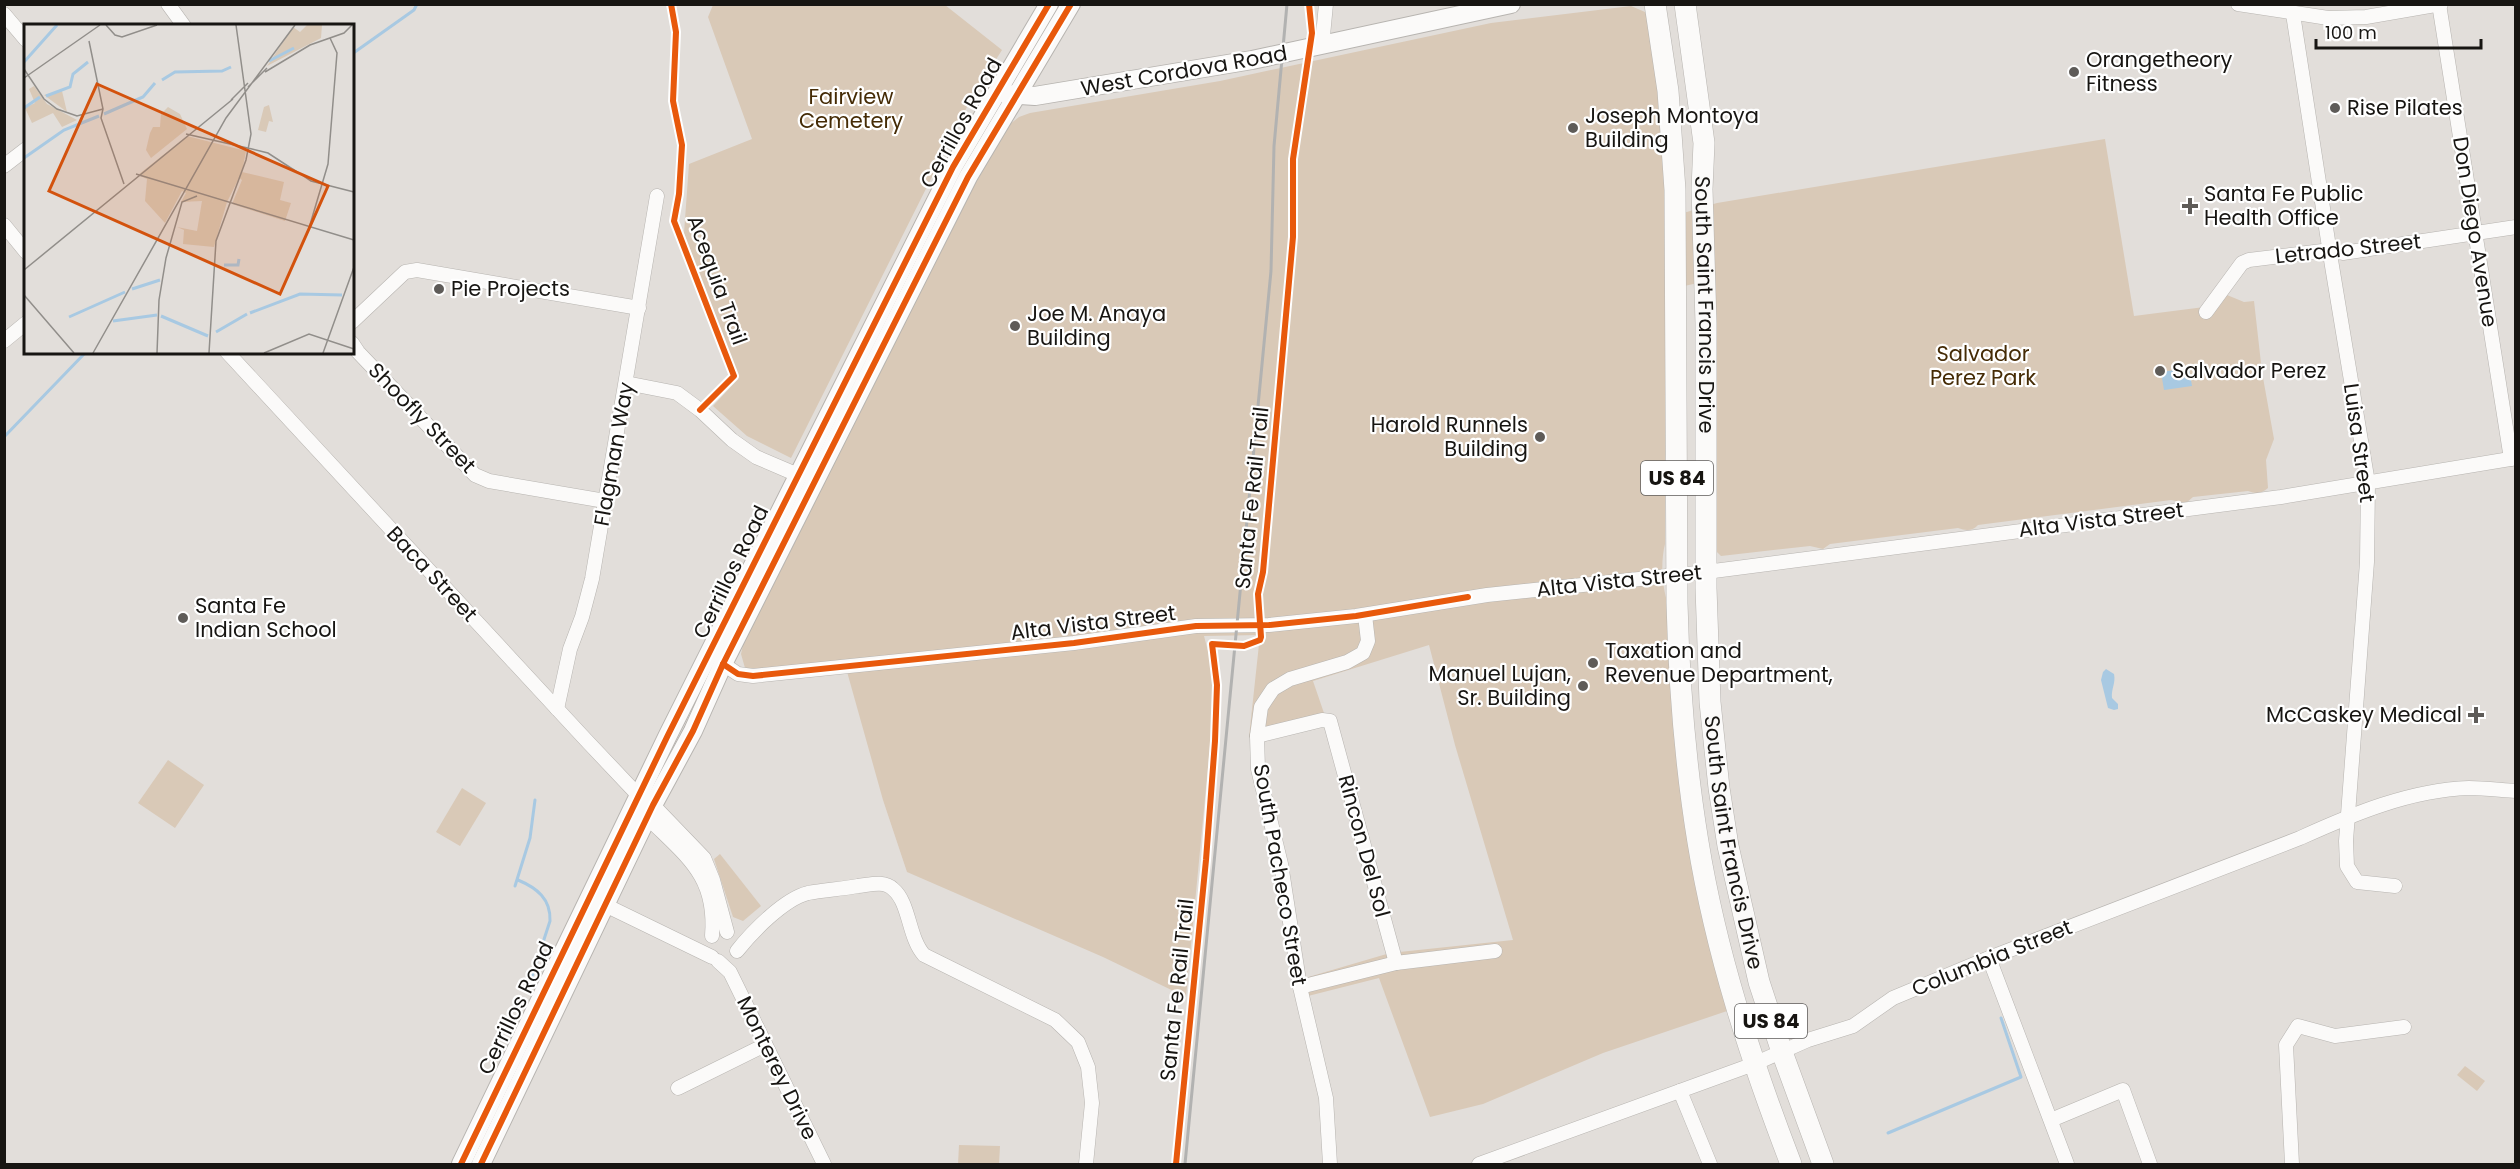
<svg xmlns="http://www.w3.org/2000/svg" width="2520" height="1169" font-family="Poppins,sans-serif">
	<style>
		.green { fill: #d9c9b7 }
		.water { fill: #a8c9e2 }
		.lines { fill: none; stroke-linecap: round; stroke-linejoin: round }
		.stream { stroke: #a8c9e2; stroke-width: 3 }
		.minor-casing { stroke: #b7b4b0; stroke-width: 15 }
		.major-casing { stroke: #b7b4b0; stroke-width: 20 }
		.highway-casing { stroke: #b7b4b0; stroke-width: 22 }
		.minor { stroke: #fbfaf9; stroke-width: 14 }
		.major { stroke: #fbfaf9; stroke-width: 18 }
		.highway { stroke: #fbfaf9; stroke-width: 21 }
		.rail { stroke: #b2b2b1; stroke-width: 3 }
		.cycleway-casing { stroke: #fff; stroke-width: 10 }
		.cycleway { stroke: #e8590c; stroke-width: 6 }
		.poi-dot { fill: #5e5b58; stroke: #fff; stroke-width: 2 }
		.labels { text-anchor: middle; stroke-width: 4.5; stroke-linejoin: round; paint-order: stroke }
		.shield { fill: #fff; stroke: #5d5b59; stroke-width: 1.5 }
		.shield-label { font-size: 20px; font-weight: bold; fill: #171512 }
		.poi-label { font-size: 21px; fill: #171512; stroke: #fff; text-anchor: start }
		.street-label { font-size: 21px; fill: #171512; stroke: #fff }
		.park-label { font-size: 21px; fill: #452b05; stroke: #fff }
		.inset-river { fill: none; stroke: #a8c9e2; stroke-width: 3 }
		.inset-road { fill: none; stroke: #918e8a; stroke-width: 1.5 }
		.view { fill: #d3520d; fill-opacity: 0.15; stroke: #d3520d; stroke-width: 3 }
		.inset-edge { fill: none; stroke: #171512; stroke-width: 3 }
	</style>
	<rect width="100%" height="100%" fill="#e2deda"/>
	<!-- green -->
	<g class="green">
		<path d="M713 5H945L1002 50 971 99 791 458 747 436 713 406 738 379 684 233 689 164 752 139 708 17Z"/>
		<path d="M1631 6 1645 12 1653 28 1670 217 1717 203 2105 139 2134 316 2220 305 2227 295 2244 302 2254 301 2262 372 2274 439 2266 460 2268 488C2261 494 2256 494 2248 491L2193 497 2186 503 2171 500 1978 525C1973 531 1966 531 1958 528L1830 544 1823 549 1810 546 1721 556 1714 549 1711 280 1671 289 1669 428 1665 462V544C1660 564 1662 593 1671 611L1730 1010 1603 1053 1483 1104 1430 1117 1379 978 1308 996 1305 978 1390 953 1513 940 1455 745 1429 645 1313 681 1325 716 1249 737 1260 635 1204 636 1213 670 1212 725 1186 997 1103 957 907 872 883 800 844 661 748 669 745 668 741 654 743 645 968 196 1009 125 1019 117 1030 113 1220 81 1491 23Z"/>
		<path d="M168 760 204 785 175 828 138 803Z"/>
		<path d="M462 788 486 803 460 846 436 832Z"/>
		<path d="M720 854 761 906 743 921 733 917 714 859Z"/>
		<path d="M2465 1066 2485 1081 2477 1091 2457 1075Z"/>
		<path d="M959 1145 1000 1146 999 1164H958Z"/>
	</g>
	<!-- water -->
	<g class="water">
		<path d="M2189 368 2192 386 2164 390 2161 372Z"/>
		<path d="M2106 669 2114 674C2116 683 2111 689 2112 698L2118 704V709L2114 710 2108 708 2101 680 2103 672Z"/>
	</g>
	<g class="lines">
		<!-- stream -->
		<g class="stream">
			<path d="M352 54 414 10 417 4"/>
			<path d="M4 437 86 352"/>
			<path d="M518 880C537 888 551 899 550 921L531 979"/>
			<path d="M515 886 530 838 535 800"/>
			<path d="M1888 1133 2021 1077 2001 1018"/>
		</g>
		<defs>
			<g id="minor">
				<path d="M168 4 184 26"/>
				<path d="M2238 4 2328 18 2366 17 2441 4"/>
				<path d="M2439 4 2511 459"/>
				<path d="M4 14 26 40"/>
				<path d="M2293 14 2331 260 2368 483 2367 562 2346 841 2347 866 2357 882 2395 886"/>
				<path d="M1322 46 1326 4"/>
				<path d="M4 166 26 149"/>
				<path d="M4 225 26 252"/>
				<path d="M2206 312 2242 263 2249 260 2330 250 2343 253 2516 227"/>
				<path d="M352 322 405 272 417 270 639 308"/>
				<path d="M4 341 26 323"/>
				<path d="M352 343 358 352 475 475 489 481 605 501"/>
				<path d="M227 352 586 740 638 795 653 805 704 858 713 880 727 932"/>
				<path d="M626 383 677 393 700 410 732 440 756 457 798 475 808 472"/>
				<path d="M723 664 738 674 753 676 1074 643 1196 626 1269 625 1356 616 1487 595 1706 572 2281 497 2516 458"/>
				<path d="M557 709 570 649 582 617 592 579 657 196"/>
				<path d="M1257 736 1322 720 1330 721 1396 963"/>
				<path d="M645 811 648 818C687 857 717 876 712 936"/>
				<path d="M605 905 712 957"/>
				<path d="M737 951C752 932 784 899 808 893 824 890 842 889 858 886 869 885 884 880 893 889 910 903 908 937 924 955L1055 1020 1078 1042 1088 1067 1092 1103 1086 1164"/>
				<path d="M1989 958 2067 1164"/>
				<path d="M718 961 730 972 824 1164"/>
				<path d="M1300 987 1396 963 1495 951"/>
				<path d="M678 1088 765 1045"/>
				<path d="M1680 1091 1710 1164"/>
				<path d="M2051 1120 2123 1090 2150 1164"/>
				<path d="M1330 1164 1326 1098 1300 987 1281 864 1258 769 1257 736 1261 707 1273 689 1290 679 1347 662 1363 653 1368 641 1365 615"/>
				<path d="M1479 1164 1754 1064 1808 1040 1853 1026 1893 998 1989 958 2300 838C2353 814 2410 790 2469 788 2484 788 2500 790 2516 791"/>
				<path d="M2292 1164 2286 1045 2298 1026 2335 1036 2404 1027"/>
			</g>
			<g id="major">
				<path d="M1006 94 1035 96 1252 60 1511 4"/>
				<path d="M461 1164 668 735 953 167 1049 4"/>
				<path d="M481 1164 653 805 693 731 723 664 968 177 1071 4"/>
			</g>
			<g id="highway">
				<path d="M1655 4 1668 91 1675 190 1677 603C1679 683 1685 763 1698 842 1716 953 1751 1060 1791 1164"/>
				<path id="s1" d="M1685 4 1704 143 1702 189 1706 323V588L1710 702 1719 788 1728 846 1759 982 1782 1052 1823 1164"/>
			</g>
		</defs>
		<!-- minor casing -->
		<use href="#minor" class="minor-casing"/>
		<!-- major casing -->
		<use href="#major" class="major-casing"/>
		<!-- highway casing -->
		<use href="#highway" class="highway-casing"/>
		<!-- minor -->
		<use href="#minor" class="minor"/>
		<!-- major -->
		<use href="#major" class="major"/>
		<!-- highway -->
		<use href="#highway" class="highway"/>
		<!-- rail -->
		<path class="rail" d="M1185 1164 1271 271 1274 146 1287 4"/>
		<defs>
			<g id="cycleway">
				<path d="M671 4 676 32 673 101 682 145 679 194 674 221 734 376 700 410"/>
				<path d="M723 664 738 674 753 676 1074 643 1196 626 1269 625 1356 616 1468 597"/>
				<path d="M461 1164 668 735 953 167 1049 4"/>
				<path d="M481 1164 653 805 693 731 723 664 968 177 1071 4"/>
				<path d="M1176 1164 1206 860 1215 741 1217 685 1212 644 1244 646 1260 640 1261 637 1258 594 1263 572 1293 237V159L1312 33 1309 4"/>
			</g>
		</defs>
		<!-- cycleway casing -->
		<use href="#cycleway" class="cycleway-casing"/>
		<!-- cycleway -->
		<use href="#cycleway" class="cycleway"/>
	</g>
	<!-- markers -->
	<g class="poi-dot">
		<circle cx="2074" cy="72" r="6"/>
		<circle cx="2335" cy="108" r="6"/>
		<circle cx="1573" cy="128" r="6"/>
		<path d="M2187 197h6v6h6v6h-6v6h-6v-6h-6v-6h6z"/>
		<circle cx="439" cy="289" r="6"/>
		<circle cx="1015" cy="326" r="6"/>
		<circle cx="2160" cy="371" r="6"/>
		<circle cx="1540" cy="437" r="6"/>
		<circle cx="183" cy="618" r="6"/>
		<circle cx="1593" cy="663" r="6"/>
		<circle cx="1583" cy="686" r="6"/>
		<path d="M2473 706h6v6h6v6h-6v6h-6v-6h-6v-6h6z"/>
	</g>
	<g class="labels">
		<!-- shield labels -->
		<g class="shield">
			<rect x="1641" y="461" width="72" height="34" rx="4.5"/>
			<rect x="1735" y="1004" width="72" height="34" rx="4.5"/>
		</g>
		<g class="shield-label">
			<text x="1677" y="485">US 84</text>
			<text x="1771" y="1028">US 84</text>
		</g>
		<!-- poi labels -->
		<g class="poi-label">
			<text x="2086" y="67">Orangetheory<tspan x="2086" dy="24">Fitness</tspan></text>
			<text x="2347" y="115">Rise Pilates</text>
			<text x="1585" y="123">Joseph Montoya<tspan x="1585" dy="24">Building</tspan></text>
			<text x="2204" y="201">Santa Fe Public<tspan x="2204" dy="24">Health Office</tspan></text>
			<text x="451" y="296">Pie Projects</text>
			<text x="1027" y="321">Joe M. Anaya<tspan x="1027" dy="24">Building</tspan></text>
			<text x="2172" y="378">Salvador Perez</text>
			<text x="1528" y="432" text-anchor="end">Harold Runnels<tspan x="1528" dy="24">Building</tspan></text>
			<text x="195" y="613">Santa Fe<tspan x="195" dy="24">Indian School</tspan></text>
			<text x="1605" y="658">Taxation and<tspan x="1605" dy="24">Revenue Department,</tspan></text>
			<text x="1571" y="681" text-anchor="end">Manuel Lujan,<tspan x="1571" dy="24">Sr. Building</tspan></text>
			<text x="2462" y="722" text-anchor="end">McCaskey Medical</text>
		</g>
		<!-- street labels -->
		<g class="street-label">
			<text transform="translate(1184 71) rotate(-10)" y="7">West Cordova Road</text>
			<text transform="translate(961 123) rotate(-61)" y="7">Cerrillos Road</text>
			<text transform="translate(2475 232) rotate(81)" y="7">Don Diego Avenue</text>
			<text transform="translate(2348 249) rotate(-6)" y="7">Letrado Street</text>
			<text transform="translate(717 280) rotate(70)" y="7">Acequia Trail</text>
			<text dy="7" stroke="none"><textPath href="#s1" startOffset="302">South Saint Francis Drive</textPath></text>
			<text transform="translate(422 418) rotate(46)" y="7">Shoofly Street</text>
			<text transform="translate(2359 443) rotate(82)" y="7">Luisa Street</text>
			<text transform="translate(614 454) rotate(-80)" y="7">Flagman Way</text>
			<text transform="translate(1252 498) rotate(-84)" y="7">Santa Fe Rail Trail</text>
			<text transform="translate(2101 520) rotate(-7)" y="7">Alta Vista Street</text>
			<text transform="translate(731 572) rotate(-64)" y="7">Cerrillos Road</text>
			<text transform="translate(432 574) rotate(47)" y="7">Baca Street</text>
			<text transform="translate(1619 581) rotate(-6)" y="7">Alta Vista Street</text>
			<text transform="translate(1093 623) rotate(-7)" y="7">Alta Vista Street</text>
			<text dy="7" stroke="none"><textPath href="#s1" startOffset="842">South Saint Francis Drive</textPath></text>
			<text transform="translate(1364 846) rotate(75)" y="7">Rincon Del Sol</text>
			<text transform="translate(1280 875) rotate(80)" y="7">South Pacheco Street</text>
			<text transform="translate(1992 958) rotate(-22)" y="7">Columbia Street</text>
			<text transform="translate(1177 990) rotate(-84)" y="7">Santa Fe Rail Trail</text>
			<text transform="translate(516 1008) rotate(-64)" y="7">Cerrillos Road</text>
			<text transform="translate(777 1068) rotate(64)" y="7">Monterey Drive</text>
		</g>
		<!-- park labels -->
		<g class="park-label">
			<text x="851" y="104">Fairview<tspan x="851" dy="24">Cemetery</tspan></text>
			<text x="1983" y="361">Salvador<tspan x="1983" dy="24">Perez Park</tspan></text>
		</g>
	</g>
	<!-- overview -->
	<g transform="translate(24 24)">
		<rect width="330" height="330" fill="#e2deda"/>
		<path d="M283 1H298L297 14 243 42 269 3 276 8ZM10 62 23 80 53 96 38 103 29 89 8 99 1 84 11 79 5 65ZM38 67 43 88 20 71ZM245 81 249 98 245 97 242 108 234 106 240 83ZM144 83 156 90 163 105 127 134 122 126 126 109 129 103H136L137 90ZM163 112 222 127 218 148 260 158 256 176 267 179 261 197 208 180 218 156 215 154 203 178 190 223 159 220 160 206 153 203 173 207 178 177 157 178 162 169 158 167 141 199 121 177 123 155 114 151Z" fill="#d9c9b7"/>
		<path class="inset-river" d="M245 37 270 24M0 38 33 1M138 56 151 48 198 47 207 43M22 72 46 63 49 50 64 38M0 84 16 73M80 90 119 73 131 59M0 134 40 106 75 92M200 241H214L215 235M108 265 136 256M226 289 276 270 318 271M137 292 184 312M45 293 101 268M89 297 133 291M192 308 223 290"/>
		<path class="inset-road" d="M82 1 91 11 98 13 133 1M65 17 79 85 77 94 100 160M0 45 20 75 33 85 53 92 79 85M241 48 286 21 320 9 328 1M0 54 76 1M224 63 243 44M207 76 224 59M162 110 228 125M228 125 244 129 270 146M269 145 287 157 330 168M112 150 330 216M285 204 304 140 313 29 306 14M0 246 209 75M0 271 50 329M69 329 202 94 271 1M133 329 135 276 142 234 158 178 173 172M185 329 192 217 222 136 227 110 212 1M240 329 285 310 330 325M299 329 330 243"/>
		<path class="view" d="M73 60 304 162 256 270 25 167Z"/>
		<rect width="330" height="330" class="inset-edge"/>
	</g>
	<!-- border -->
	<rect width="2520" height="1169" fill="none" stroke="#171512" stroke-width="12"/>
	<!-- scale -->
	<path d="M2316 39v9h165v-9" fill="none" stroke="#171512" stroke-width="3"/>
	<text x="2325" y="39" font-size="18" fill="#171512" stroke="#ffffff" stroke-width="4.5" paint-order="stroke">100 m</text>
</svg>
